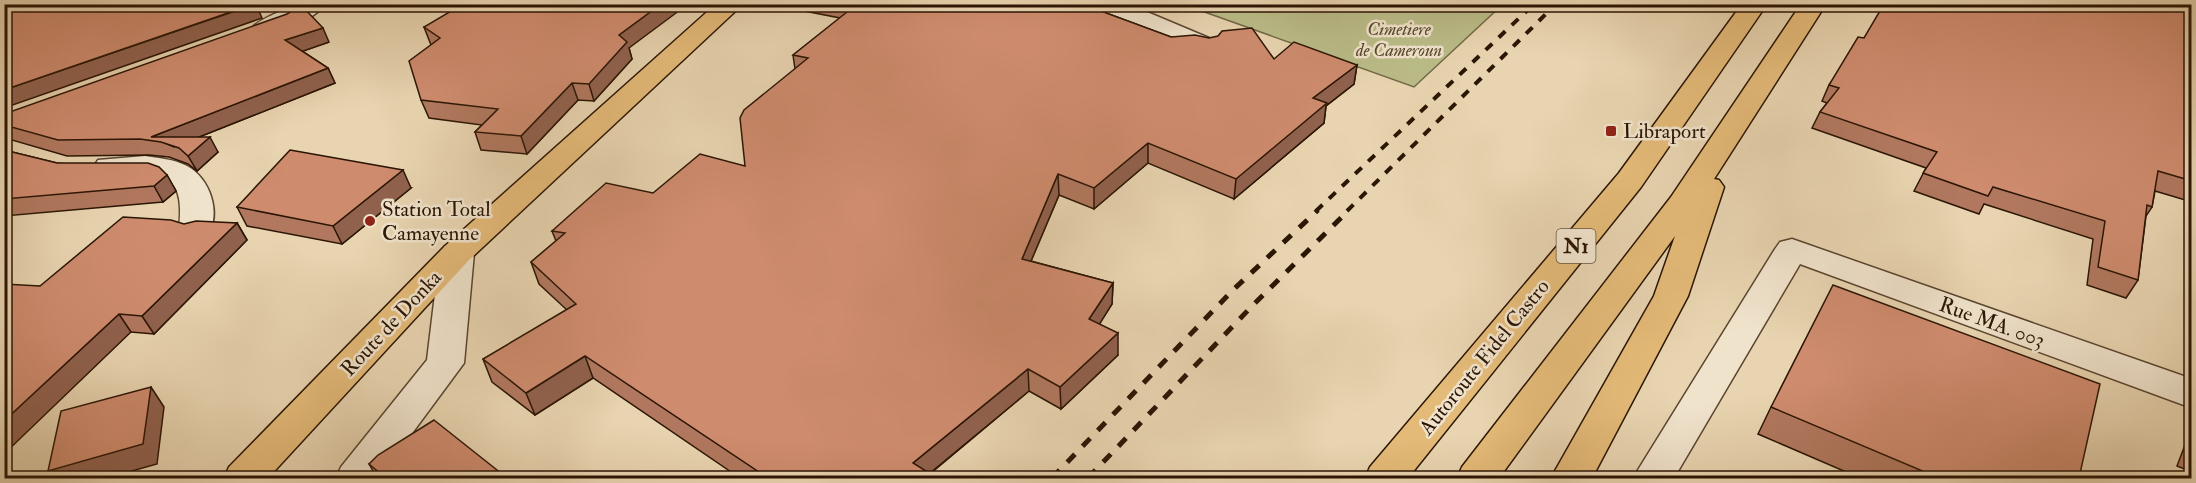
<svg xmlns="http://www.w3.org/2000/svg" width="2196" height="483" font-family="'IM FELL Double Pica',serif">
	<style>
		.green { fill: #babc88; stroke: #726846; stroke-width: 1.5 }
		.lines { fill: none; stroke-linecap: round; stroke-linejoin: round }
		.minor-casing { stroke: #5a452f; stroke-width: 3 }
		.major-casing { stroke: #2b1504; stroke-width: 3 }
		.highway-casing { stroke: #2b1504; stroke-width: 3 }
		.minor { fill: #f0e3cc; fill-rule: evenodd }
		.major { fill: #e4ba78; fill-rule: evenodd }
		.highway { fill: #e4ba78; fill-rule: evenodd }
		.rail-far1 { stroke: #2b1504; stroke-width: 4; stroke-dasharray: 9 9; stroke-linecap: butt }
		.rail { stroke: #2b1504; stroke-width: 5; stroke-dasharray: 11 11; stroke-linecap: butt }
		.wall { fill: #b1785f; stroke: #2b1504; stroke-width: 1.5 }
		.shaded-wall { fill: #90614d; stroke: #2b1504; stroke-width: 1.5 }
		.building { fill: #ce8b6e; stroke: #2b1504; stroke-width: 1.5 }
		.poi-dot { fill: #8f2418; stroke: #f0e3cc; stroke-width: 2 }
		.labels { text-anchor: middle; stroke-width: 5; stroke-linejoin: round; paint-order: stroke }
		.far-park-label { font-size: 18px; font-style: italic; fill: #56472c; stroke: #f0e3cc }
		.shield { fill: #f0e3cc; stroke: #665340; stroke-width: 1.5 }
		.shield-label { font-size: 20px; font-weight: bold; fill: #2b1504 }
		.poi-label { font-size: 21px; fill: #2b1504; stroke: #f0e3cc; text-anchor: start }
		.street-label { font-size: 21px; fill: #2b1504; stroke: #f0e3cc }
	</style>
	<rect width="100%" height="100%" fill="#e8d4b0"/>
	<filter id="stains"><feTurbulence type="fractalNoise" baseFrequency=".00333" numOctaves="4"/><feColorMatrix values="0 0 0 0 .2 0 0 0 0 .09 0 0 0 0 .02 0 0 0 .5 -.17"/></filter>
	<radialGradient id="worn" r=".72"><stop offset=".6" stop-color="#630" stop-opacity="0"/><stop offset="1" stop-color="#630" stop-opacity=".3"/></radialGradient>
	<!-- green -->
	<path class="green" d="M1185 5H1502L1414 87Z"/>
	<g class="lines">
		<defs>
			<g id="minor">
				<path d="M294 4H325C314 20 275 37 257 32L253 27C259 19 284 11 294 4Z"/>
				<path d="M1094 4H1128L1216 41 1220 47 1216 53 1207 55 1198 53 1097 9Z"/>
				<path d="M145 156C158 158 174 159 187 166 210 178 222 214 207 236L195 239 183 236 179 229C188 154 144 184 98 172L94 166 98 160Z"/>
				<path d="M1792 239 2192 379V408L1800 264 1674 478H1633L1775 249 1780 242Z"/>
				<path d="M457 243 469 246 474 253 464 363 379 478H336L341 467 427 360 440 253 445 246Z"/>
			</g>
			<path id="major" d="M716 4H743L469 260 268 478H224L229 467 445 246Z"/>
			<g id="highway">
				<path d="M1742 4H1767L1641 187 1408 478H1365L1370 467 1619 173Z"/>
				<path d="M1801 4H1826L1714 179 1719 180 1724 187 1688 296 1592 478H1551L1654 296 1675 236 1499 478H1457L1462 467 1671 197Z"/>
			</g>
		</defs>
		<!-- minor casing -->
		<use href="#minor" class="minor-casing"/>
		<!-- major casing -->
		<use href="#major" class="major-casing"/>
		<!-- highway casing -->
		<use href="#highway" class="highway-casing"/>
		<!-- minor -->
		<use href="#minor" class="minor"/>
		<!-- major -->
		<use href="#major" class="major"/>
		<!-- highway -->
		<use href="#highway" class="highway"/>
		<!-- rail-far1 -->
		<g class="rail-far1">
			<path d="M1316 211 1534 4"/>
			<path d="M1347 211 1556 4"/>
		</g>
		<!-- rail -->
		<g class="rail">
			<path d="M1052 478 1233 290 1318 210"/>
			<path d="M1088 478 1254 304 1349 210"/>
		</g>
	</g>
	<!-- wall -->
	<g class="wall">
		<path d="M768 4H1082L1171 37 1274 59 1357 65 1354 84 1326 106 1324 123 1234 199 1148 163 1094 209 1059 195 1031 261 1113 283 1112 304 1099 324 1118 355 1061 409 1029 391 930 474 938 478H740L593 378 535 415 492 382 483 359 567 310 539 284 531 262 556 241 552 231 653 193 745 166 795 69 793 55 840 18Z"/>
		<path d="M2192 4V202L2155 191 2152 207 2146 216 2138 280 2126 298 2087 285 2093 239 1984 204 1979 214 1914 191 1926 168 1812 128 1820 112 1827 103 1822 101 1829 85 1864 38Z"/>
		<path d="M424 27 629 48 632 59 594 101 578 100 527 154 481 150 475 132 482 125 429 118 421 100 431 45Z"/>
		<path d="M329 42 302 51 328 68 335 83 199 137 218 152 197 171 188 164 169 157 149 155 67 156 5 138 4 114Z"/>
		<path d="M4 150 57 163 167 175 176 191 163 202 4 216Z"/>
		<path d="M411 188 342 244 247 226 237 207Z"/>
		<path d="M237 223 247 240 154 334 131 332 40 286Z"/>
		<path d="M1771 407 2079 478H1860L1758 434Z"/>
		<path d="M2192 433V472L2177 466 2188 437Z"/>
		<path d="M369 464 507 478H377Z"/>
	</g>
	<!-- shaded-wall -->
	<g class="shaded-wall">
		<path d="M256 4 262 18 4 108V90Z"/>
		<path d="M661 4H688L629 48 632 59 594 101 589 84 619 35Z"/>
		<path d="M323 28 329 42 292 55 285 40Z"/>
		<path d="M1357 65 1354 84 1326 106 1324 123 1234 199 1236 179 1313 98Z"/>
		<path d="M328 68 335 83 174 147 151 137Z"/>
		<path d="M572 83 578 100 527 154 521 136Z"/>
		<path d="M210 137 218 152 197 171 188 156Z"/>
		<path d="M1148 143V163L1094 209V188Z"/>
		<path d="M403 170 411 188 342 244 333 226Z"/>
		<path d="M1058 174 1059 195 1023 280 1022 259Z"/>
		<path d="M167 175 176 191 163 202 154 186Z"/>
		<path d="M237 223 247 240 154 334 142 316Z"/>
		<path d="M1113 283 1112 304 1089 341V319Z"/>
		<path d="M119 314 131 332 4 454V421Z"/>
		<path d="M1118 333V355L1061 409 1060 387Z"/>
		<path d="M585 356 593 378 535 415 526 393Z"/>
		<path d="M1028 369 1029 391 924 478 913 463Z"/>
		<path d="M151 387 164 407 157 464 107 478H54L48 471Z"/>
	</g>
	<!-- building -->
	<g class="building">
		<path d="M4 4H254L4 90Z"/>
		<path d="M463 4H661L619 35 627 42 589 84 572 83 521 136 475 132 498 109 421 100 409 61 440 38 424 27Z"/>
		<path d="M857 4H1082L1171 37 1195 35 1209 38 1218 36 1222 31 1252 28 1274 59 1294 42 1357 65 1313 98 1327 103 1236 179 1148 143 1094 188 1058 174 1022 259 1113 283 1089 319 1118 333 1060 387 1028 369 913 463 937 478H768L585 356 526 393 483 359 576 304 531 262 565 233 552 231 606 183 653 193 700 154 745 166 740 118 744 110 808 58 793 55Z"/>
		<path d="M1884 4H2192V181L2158 171 2152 207 2147 205 2138 280 2098 267 2105 221 1993 187 1988 196 1923 173 1937 152 1820 112 1839 88 1829 85 1858 37 1864 38Z"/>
		<path d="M301 5 323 28 285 40 328 68 151 137H210L188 156 179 148 161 142 140 139 58 140 4 125V114L287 14Z"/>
		<path d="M4 150 57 163H148L159 167 167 175 154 186 4 199Z"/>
		<path d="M290 150 403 170 333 226 237 207Z"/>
		<path d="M123 217 171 220 184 224 196 221 237 223 142 316 119 314 4 421V284L40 286Z"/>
		<path d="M1833 285 2100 384 2079 478H1939L1771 407Z"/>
		<path d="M151 387 143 444 48 471 61 411Z"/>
		<path d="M434 420 507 478H386L369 464 378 455Z"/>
	</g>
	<!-- markers -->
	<g class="poi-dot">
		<rect x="1605" y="125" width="12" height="12" rx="3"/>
		<circle cx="370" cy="221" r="6"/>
	</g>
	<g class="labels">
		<!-- far-park labels -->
		<g class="far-park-label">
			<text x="1399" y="35">Cimetiere<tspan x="1399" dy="21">de Cameroun</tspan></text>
		</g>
		<!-- shield labels -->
		<rect class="shield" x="1556.5" y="229" width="39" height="34" rx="4.5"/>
		<g class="shield-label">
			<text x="1576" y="253">N1</text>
		</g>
		<!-- poi labels -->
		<g class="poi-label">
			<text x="1623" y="138">Libraport</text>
			<text x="382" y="216">Station Total<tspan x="382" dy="24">Camayenne</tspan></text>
		</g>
		<!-- street labels -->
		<g class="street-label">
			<text transform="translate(1992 322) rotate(20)" y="7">Rue MA. 003</text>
			<text transform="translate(391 323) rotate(-47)" y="7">Route de Donka</text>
			<text transform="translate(1484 357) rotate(-51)" y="7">Autoroute Fidel Castro</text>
		</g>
	</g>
	<!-- margin -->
	<rect width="2196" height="483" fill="none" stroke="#e8d4b0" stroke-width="24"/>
	<rect x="6" y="6" width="2184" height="471" fill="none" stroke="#2b1504" stroke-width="3"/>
	<rect x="12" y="12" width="2172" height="459" fill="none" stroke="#2b1504" stroke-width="1.5"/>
	<rect width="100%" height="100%" filter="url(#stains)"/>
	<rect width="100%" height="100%" fill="url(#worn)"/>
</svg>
